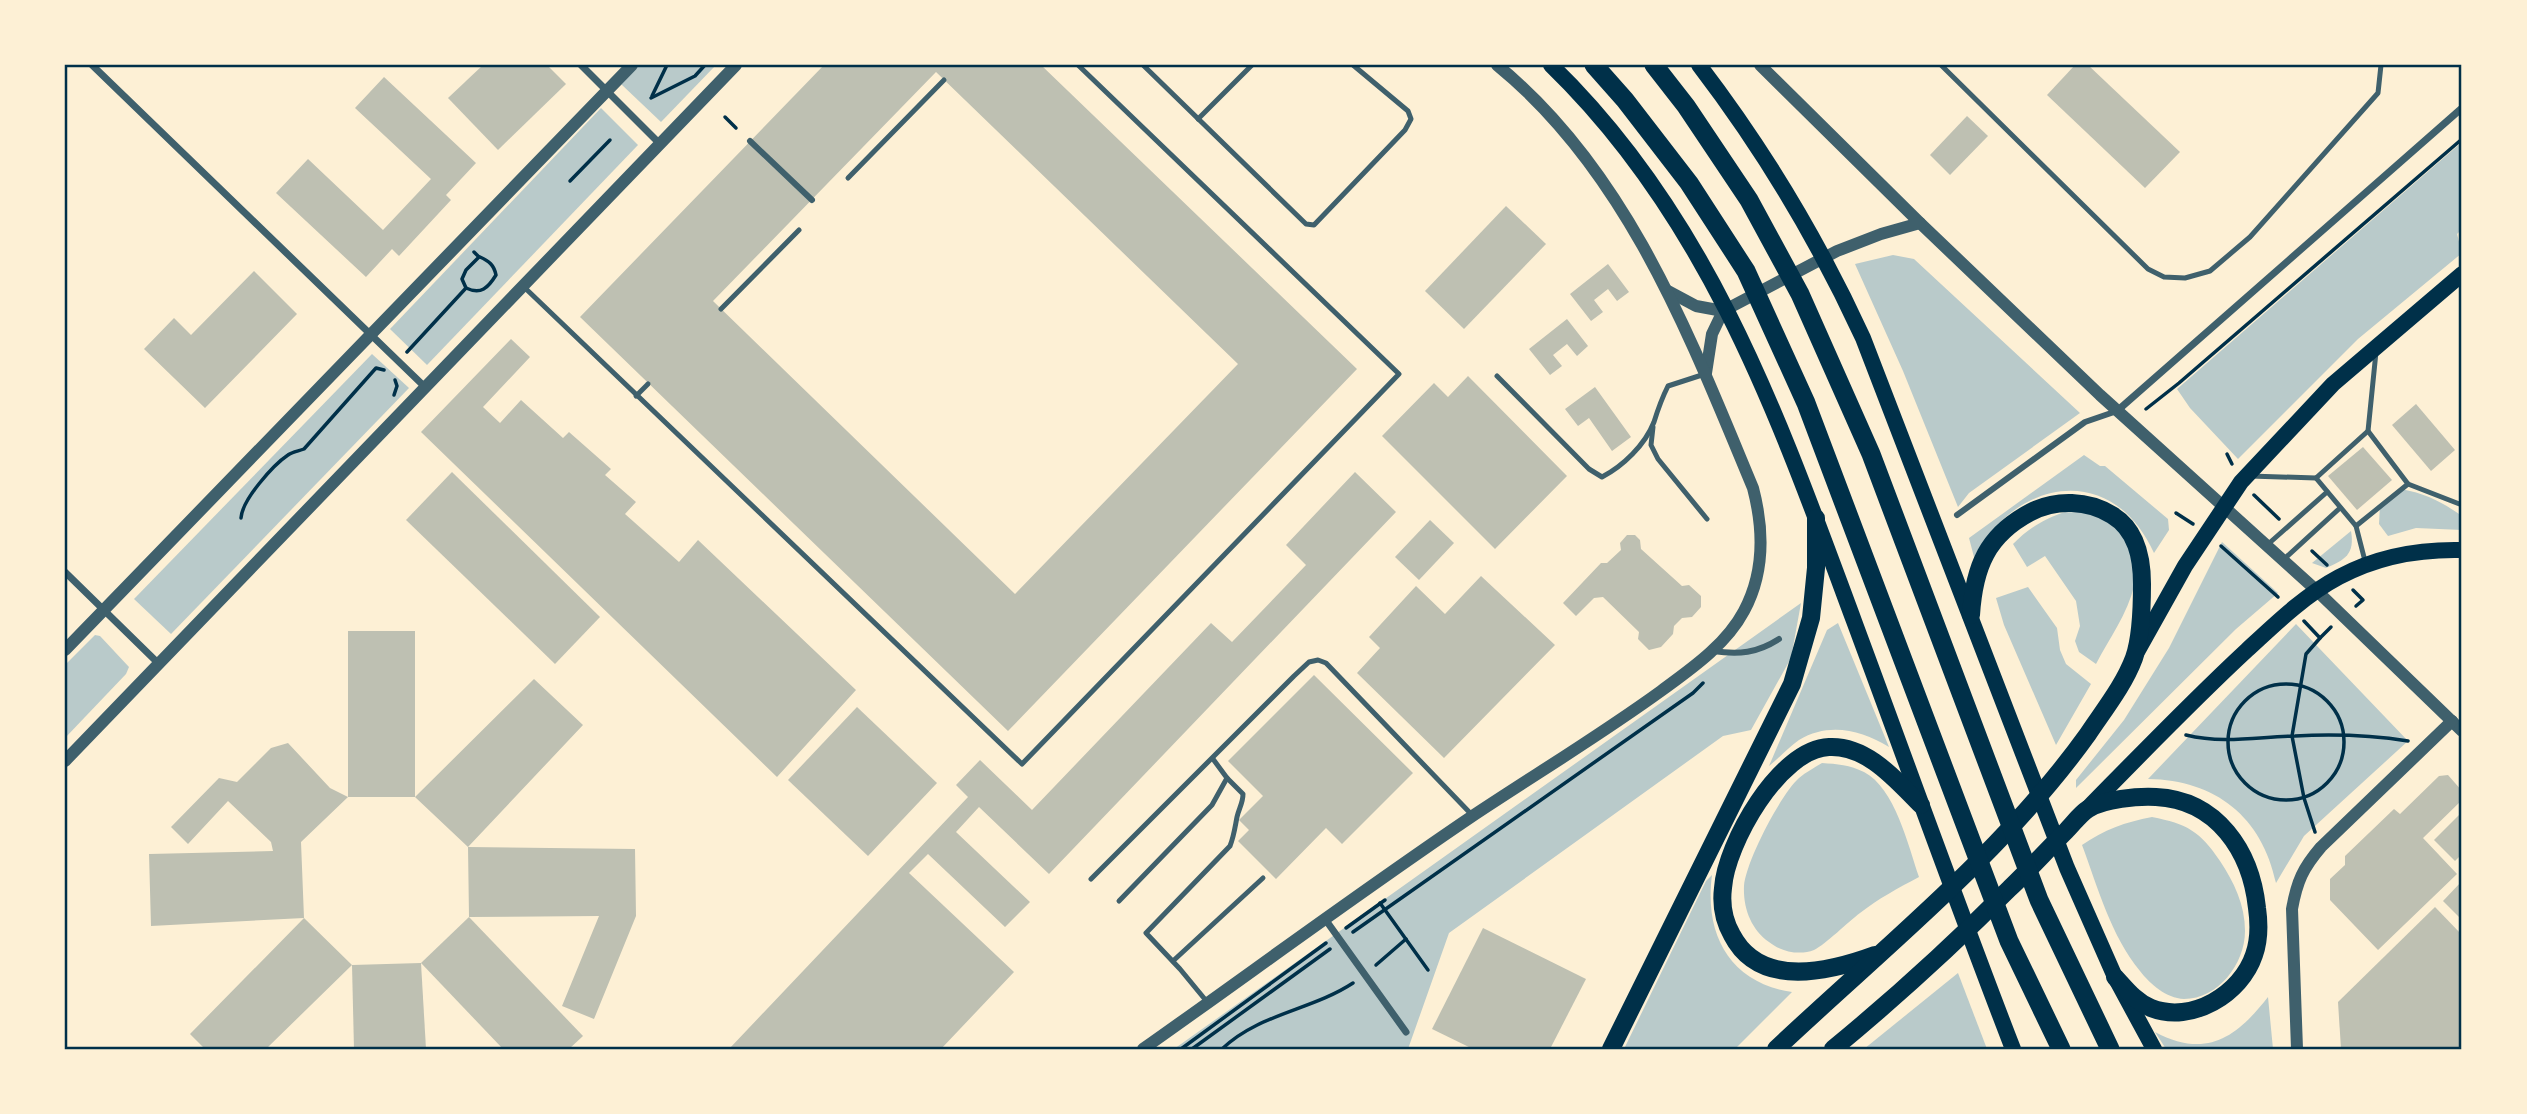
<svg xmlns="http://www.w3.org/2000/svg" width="2527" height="1114" font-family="'PT Sans Narrow',sans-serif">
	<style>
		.green { fill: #b9caca }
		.building { fill: #bec0b2; fill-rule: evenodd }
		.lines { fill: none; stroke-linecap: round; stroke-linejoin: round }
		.path { stroke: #003049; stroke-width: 3.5 }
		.service { stroke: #3f606c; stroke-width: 5 }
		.pedestrian { stroke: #3f606c; stroke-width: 6 }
		.minor { stroke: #3f606c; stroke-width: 7 }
		.tertiary { stroke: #3f606c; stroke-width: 12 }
		.primary { stroke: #003049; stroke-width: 16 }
		.trunk { stroke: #003049; stroke-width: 18 }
		.motorway { stroke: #003049; stroke-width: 19 }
		.neatline { fill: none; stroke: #003049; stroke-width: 2.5 }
	</style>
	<rect width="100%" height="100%" fill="#fdf0d5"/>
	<!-- green -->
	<g class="green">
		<path d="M639 65H716L661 122 621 84Z"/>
		<path d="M601 108 638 145 427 365 390 329Z"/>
		<path d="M2462 142V229L2457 234 2462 253 2358 339 2238 459 2190 408 2177 389Z"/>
		<path d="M1893 255 1914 259 2080 413 1969 493 1958 507 1903 371 1855 264Z"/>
		<path d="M372 354 409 388 171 634 134 599Z"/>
		<path d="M2084 455 2100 466H2105L2168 519 2169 530 2154 553C2112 461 2017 478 1974 557L1969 538Z"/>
		<path d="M2401 489C2427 494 2440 501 2462 516V530L2416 528 2388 536 2379 524 2380 504Z"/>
		<path d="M2065 512C2073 513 2084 511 2092 513 2122 520 2140 557 2134 586 2128 613 2109 639 2096 664L2079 652 2075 641 2080 626 2076 601 2045 556 2027 567 2013 544C2029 528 2044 519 2065 512Z"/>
		<path d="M2351 531C2355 554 2345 560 2326 568L2312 563Z"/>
		<path d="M2222 542 2278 593 2236 629 2076 788V780L2124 720 2169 648Z"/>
		<path d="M2028 587 2057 628 2060 650 2066 664 2091 684 2056 745 2004 625 1996 598Z"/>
		<path d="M1801 603 1791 658 1751 730 1723 736 1449 933 1408 1049H1174Z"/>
		<path d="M1838 623 1889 747C1861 730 1829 722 1799 740 1789 747 1779 758 1769 766L1827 630Z"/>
		<path d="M2296 624 2408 741 2304 836 2276 883C2262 817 2216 780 2148 779Z"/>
		<path d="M95 635 100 636 129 667 126 674 65 738V665Z"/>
		<path d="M1822 763C1837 764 1850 765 1864 772 1895 788 1908 845 1919 877 1898 888 1878 899 1860 913 1848 922 1826 944 1814 950 1799 956 1780 951 1769 942 1751 929 1743 908 1744 886 1746 861 1781 794 1799 778 1806 772 1814 768 1822 763Z"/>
		<path d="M2152 817C2187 824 2200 831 2220 861 2234 882 2245 905 2245 931 2245 964 2218 999 2184 999 2166 998 2150 984 2140 971 2111 936 2098 888 2082 845 2104 830 2125 822 2152 817Z"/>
		<path d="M1712 875C1704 935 1730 983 1792 992L1735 1049H1624L1706 881Z"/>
		<path d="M1958 973 1987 1049H1864Z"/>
		<path d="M2268 997 2273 1049H2166L2155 1032C2206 1059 2236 1038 2268 997Z"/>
	</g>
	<!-- building -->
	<g class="building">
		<path d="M483 65H547L566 84 498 150 448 98Z"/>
		<path d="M824 65H1041L1357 369 1008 731 580 317ZM936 72 1238 364 1015 594 713 301Z"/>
		<path d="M2075 65H2088L2180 152 2145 188 2047 95Z"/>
		<path d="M384 77 476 163 446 195 451 200 399 256 392 249 366 277 276 193 308 159 383 230 431 179 355 108Z"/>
		<path d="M1967 116 1988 136 1950 175 1930 155Z"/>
		<path d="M1506 206 1546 244 1464 329 1425 291Z"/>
		<path d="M1608 264 1629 292 1617 301 1608 289 1594 300 1603 312 1591 321 1570 294Z"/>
		<path d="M254 271 297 314 205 408 144 349 174 318 191 335Z"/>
		<path d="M1567 319 1588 346 1577 356 1567 344 1553 355 1562 366 1550 375 1529 349Z"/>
		<path d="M511 339 530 357 483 407 500 423 521 400 563 438 569 432 611 469 605 475 636 502 625 514 679 562 698 540 856 690 777 777 421 432Z"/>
		<path d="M1468 376 1567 476 1495 549 1382 436 1434 383 1448 397Z"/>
		<path d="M1595 387 1631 437 1612 451 1589 418 1578 426 1565 409Z"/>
		<path d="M2416 404 2455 450 2431 471 2392 425Z"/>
		<path d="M2363 447 2392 480 2357 510 2328 476Z"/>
		<path d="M452 472 600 617 555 664 406 520Z"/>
		<path d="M1355 472 1396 512 1049 874 979 807 956 832 1030 902 1005 927 928 854 909 873 1014 972 941 1049H729L968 797 956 785 980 760 1032 810 1211 623 1232 642 1306 565 1286 545Z"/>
		<path d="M1430 520 1454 543 1419 580 1395 557Z"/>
		<path d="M1627 535H1635L1640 540 1641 549 1682 586 1689 585 1701 596V607L1692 617 1682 618 1674 626 1673 634 1661 647 1649 650 1638 639 1639 632 1603 597 1594 598 1576 616 1563 603 1601 563H1607L1621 550 1620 543Z"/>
		<path d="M1481 576 1555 645 1444 758 1357 673 1380 648 1369 637 1416 586 1445 614Z"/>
		<path d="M348 631H415V797L534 679 583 725 468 847 415 797H348L301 842 304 918 352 965 266 1049H205L190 1034 304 918 151 926 149 854 273 851 271 842 228 801 188 844 171 827 219 778 237 782 271 748 288 743 330 788 348 797Z"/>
		<path d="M1314 675 1413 773 1342 844 1326 828 1276 879 1238 841 1249 830 1239 820 1263 796 1228 761Z"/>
		<path d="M857 707 937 783 868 856 788 780Z"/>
		<path d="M2448 775 2462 791V800L2423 838 2457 874 2378 950 2330 900V879L2345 865V856L2394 809 2400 814 2439 776Z"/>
		<path d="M2462 812V854L2455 861 2434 840Z"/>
		<path d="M468 847 635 849 636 916 594 1019 562 1006 599 916 469 917Z"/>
		<path d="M2462 881V914L2459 917 2443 901Z"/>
		<path d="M2435 907 2462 935V1049H2341L2338 1002Z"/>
		<path d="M469 917 583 1036 569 1049H503L421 963Z"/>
		<path d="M1483 928 1586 979 1550 1049H1473L1432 1029Z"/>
		<path d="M421 963 426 1049H354L352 965Z"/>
	</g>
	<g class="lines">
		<!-- path -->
		<g class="path">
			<path d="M652 96 667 65"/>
			<path d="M651 98 695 76 705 65"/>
			<path d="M725 117 736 128"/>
			<path d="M570 181 610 140"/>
			<path d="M466 288C481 295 488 288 496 275 494 265 489 261 480 257"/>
			<path d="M407 352 466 288 462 279 466 270 479 257 474 252"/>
			<path d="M394 395 397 386 395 380"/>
			<path d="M2146 409 2179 383 2462 139"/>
			<path d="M2227 454 2232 464"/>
			<path d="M2254 495 2279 519"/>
			<path d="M2176 513 2193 524"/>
			<path d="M241 518C242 500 273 465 288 455 292 452 299 451 304 449L376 368 384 370"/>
			<path d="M2221 546 2278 597"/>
			<path d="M2312 551 2327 565"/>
			<path d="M2353 590 2363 600 2356 606"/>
			<path d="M2304 621 2320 638 2306 654 2292 736 2304 798 2315 832"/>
			<path d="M2320 638 2331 627"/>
			<circle cx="2286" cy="742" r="58"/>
			<path d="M2186 735C2223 744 2257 737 2295 736 2333 734 2370 735 2408 741"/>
			<path d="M1380 903 1428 970"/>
			<path d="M1346 928 1385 900"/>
			<path d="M1353 932 1693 693 1703 683"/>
			<path d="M1376 965 1406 939"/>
			<path d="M1181 1049 1326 943"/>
			<path d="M1192 1049 1330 949"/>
			<path d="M1222 1049C1258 1014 1312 1010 1353 983"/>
		</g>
		<!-- service -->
		<g class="service">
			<path d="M1143 65 1306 224 1314 225 1405 130 1411 119 1408 111 1353 65"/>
			<path d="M1941 65 2148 269 2164 277 2185 278 2210 271 2250 237 2378 93 2381 65"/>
			<path d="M1198 119 1252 65"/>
			<path d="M848 178 944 80"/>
			<path d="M524 287 1022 764 1399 374 1078 65"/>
			<path d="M721 309 799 230"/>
			<path d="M2376 352 2368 431 2408 484 2462 505"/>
			<path d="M1497 376 1589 469 1602 477C1623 466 1645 445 1654 422 1658 409 1662 398 1668 386L1705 374"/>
			<path d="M636 396 648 384"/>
			<path d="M1653 427 1651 445 1658 459 1707 519"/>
			<path d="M2250 476 2316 478 2368 431"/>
			<path d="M2316 478 2356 526 2408 484"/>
			<path d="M2356 526 2365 561"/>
			<path d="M2266 546 2327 492"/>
			<path d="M2283 560 2340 508"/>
			<path d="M1091 879 1294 676 1309 662 1318 660 1326 663 1473 816"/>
			<path d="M1119 901 1212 805 1227 778"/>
			<path d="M1173 961 1263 878"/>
			<path d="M1208 1003 1180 969 1146 933 1230 846C1234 836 1235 827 1237 817 1239 808 1243 803 1243 794L1227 778 1213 759"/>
		</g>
		<!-- pedestrian -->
		<g class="pedestrian">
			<path d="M750 141 812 200"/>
			<path d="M1957 515 2085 422 2117 411"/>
			<path d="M1713 651C1739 655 1757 653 1779 639"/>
		</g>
		<!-- minor -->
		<g class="minor">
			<path d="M92 65 426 388"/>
			<path d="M581 65 660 144"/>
			<path d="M2117 411 2462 108"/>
			<path d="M65 572 159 664"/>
			<path d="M1325 919 1406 1032"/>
		</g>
		<!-- tertiary -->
		<g class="tertiary">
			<path d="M1760 65 1920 223 2100 395 2316 590 2462 731"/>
			<path d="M1668 291 1696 306 1723 311"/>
			<path d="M1706 373 1712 334 1723 311 1837 251 1881 234 1920 223"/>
			<path d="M65 650 632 65"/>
			<path d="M65 761 736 65"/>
			<path d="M1143 1049C1252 972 1360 892 1471 817 1534 775 1599 736 1661 691 1691 669 1726 645 1744 611 1765 572 1764 530 1753 488 1690 337 1628 172 1497 65"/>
			<path d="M2297 1049 2292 909C2297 881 2303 868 2321 847L2452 721"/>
		</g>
		<!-- primary -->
		<g class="primary">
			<path d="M1551 65C1710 219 1779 419 1854 621 1907 764 1958 907 2013 1049"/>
			<path d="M1699 65C1764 150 1818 240 1863 338L2067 868 2115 977 2154 1049"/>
			<path d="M2138 650 2185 566 2241 482 2333 384 2462 274"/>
			<path d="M2088 808C2140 755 2192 701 2247 650 2275 624 2305 595 2339 577 2378 556 2419 549 2462 550"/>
		</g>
		<!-- trunk -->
		<g class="trunk">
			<path d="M1875 955C1829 972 1760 989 1732 935 1724 921 1721 904 1723 888 1726 844 1779 749 1829 747 1867 745 1896 780 1921 805"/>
			<path d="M1611 1049 1792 684 1811 618 1816 568V518"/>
			<path d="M1776 1049C1883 948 2002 854 2088 734 2104 710 2124 685 2134 658 2141 638 2142 605 2142 584 2142 558 2137 530 2112 515 2088 500 2056 499 2031 512 1987 535 1974 567 1971 615"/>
			<path d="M1833 1049C1895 998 1953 945 2010 888 2029 870 2047 850 2066 831 2073 824 2080 814 2088 809 2104 799 2138 796 2156 797 2217 800 2251 851 2257 908 2259 922 2259 941 2254 955 2241 994 2192 1024 2151 1008 2136 1002 2126 989 2115 977"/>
		</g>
		<!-- motorway -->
		<g class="motorway">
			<path d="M1594 65 1625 100 1689 183 1746 271 1806 403 2009 941 2061 1049"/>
			<path d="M1654 65 1686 106 1749 200 1800 294 1871 454 2039 900 2110 1049"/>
		</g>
	</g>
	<!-- border -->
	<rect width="2527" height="1114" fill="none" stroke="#fdf0d5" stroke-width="133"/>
	<rect x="66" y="66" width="2394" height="982" class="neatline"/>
</svg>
